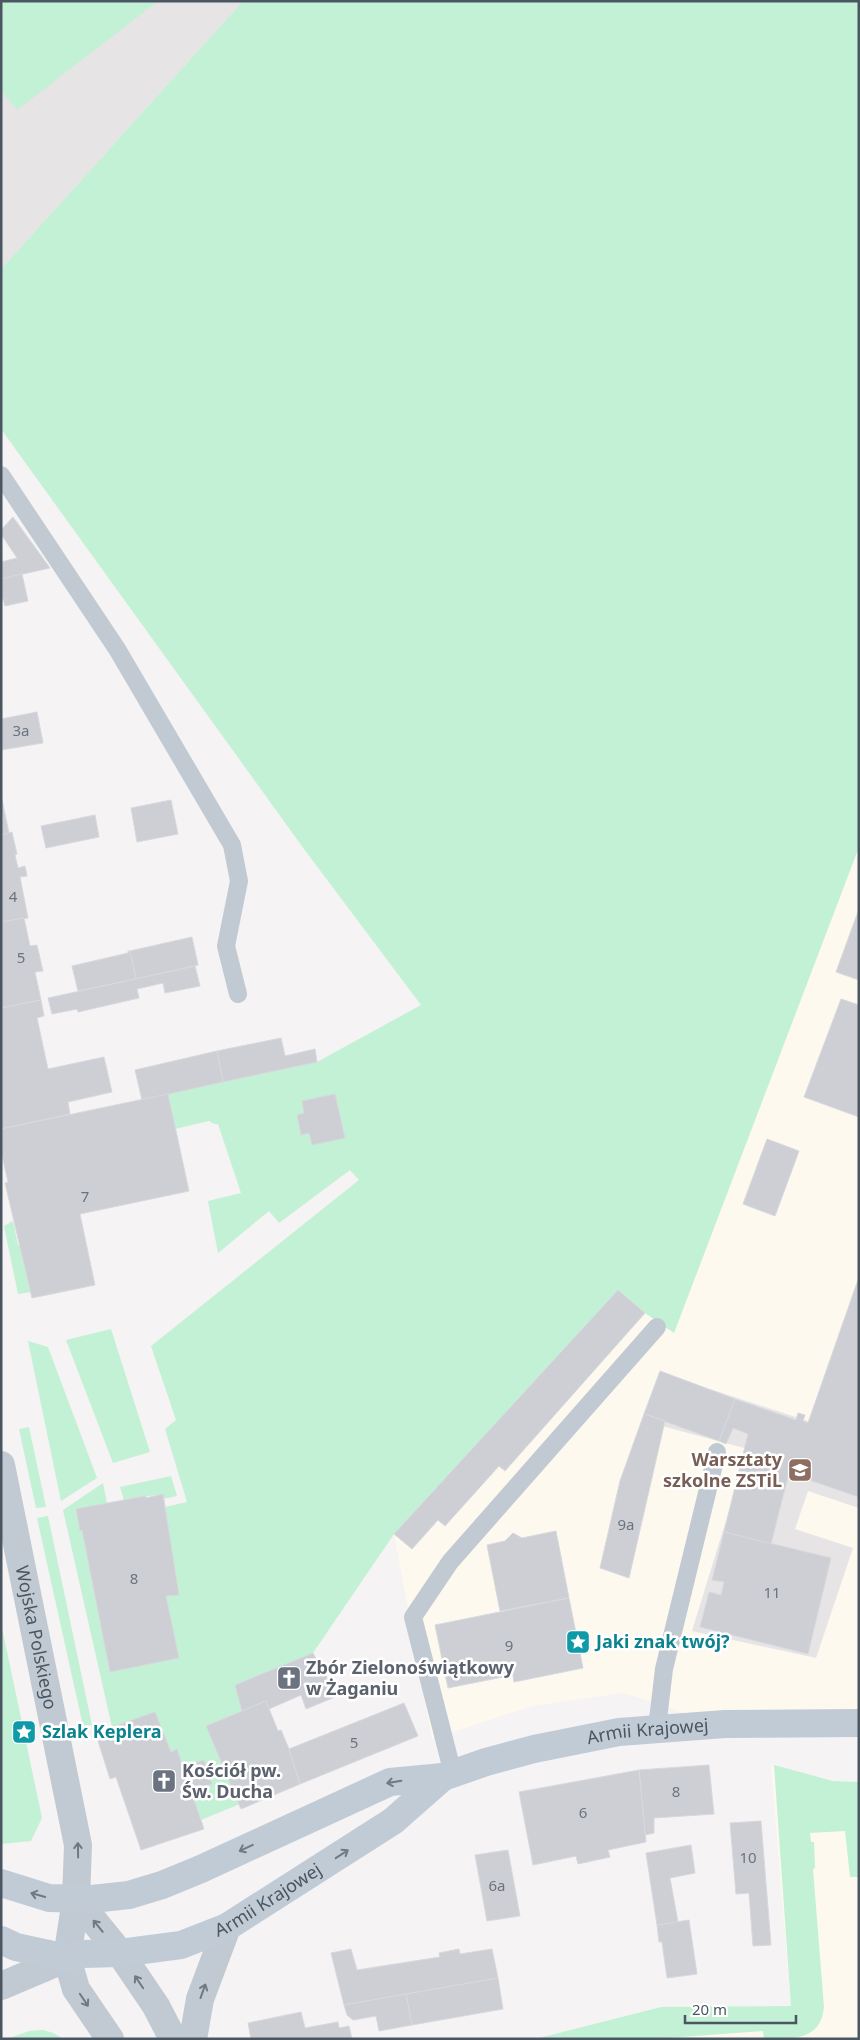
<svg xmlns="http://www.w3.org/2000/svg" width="860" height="2040" font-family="'Noto Sans',sans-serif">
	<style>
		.commercial { fill: #fdf9ef }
		.education { fill: #e6e4e5 }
		.green { fill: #c3f1d5 }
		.building { fill: #cdcfd5; stroke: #d7d9de }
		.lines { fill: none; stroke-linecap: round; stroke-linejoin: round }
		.service { stroke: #c1cad2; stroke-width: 18 }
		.minor { stroke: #c1cad2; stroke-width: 28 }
		.tertiary { stroke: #c1cad2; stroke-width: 28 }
		.secondary { stroke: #c1cbd6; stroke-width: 28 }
		.oneway { stroke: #6e7984 }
		.oneway2 { stroke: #6e7983 }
		.labels { text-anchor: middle; stroke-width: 5; stroke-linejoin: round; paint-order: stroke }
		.number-label { font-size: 15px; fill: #6b747e }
		.education-label { font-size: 18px; font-weight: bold; fill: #785e54; stroke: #fff; text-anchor: end }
		.street-label { font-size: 18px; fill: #4a5661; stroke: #fff }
		.culture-label { font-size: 18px; font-weight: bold; fill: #0d838f; stroke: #fff; text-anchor: start }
		.worship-label { font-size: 18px; font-weight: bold; fill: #5b616d; stroke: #fff; text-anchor: start }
	</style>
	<rect width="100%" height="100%" fill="#f5f3f3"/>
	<!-- commercial -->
	<g class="commercial">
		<path d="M859 847V1728L739 1731 624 1693 532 1706 432 1739 394 1534 618 1290 645 1313 674 1333Z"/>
		<path d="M771 1766 833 1781 859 1782V2039H535L661 2007 791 2006Z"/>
	</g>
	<!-- education -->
	<g class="education">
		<path d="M1 1H243L1 269Z"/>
		<path d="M859 1316V1508L808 1491 795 1529 853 1548 816 1658 692 1631 748 1449 643 1421 661 1373 817 1424Z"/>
	</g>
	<!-- green -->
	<g class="green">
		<path d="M1 1H158L17 110 1 90Z"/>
		<path d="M243 1H859V847L674 1333 645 1313 618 1290 394 1534 313 1653 235 1685 242 1711 206 1726 240 1804 201 1820 191 1791 212 1784 183 1767 177 1750 171 1752 155 1712 112 1727 63 1510 103 1483 107 1503 76 1510 80 1531 82 1530 110 1672 179 1658 166 1596 178 1595 165 1507 187 1502 165 1429 176 1420 151 1346 359 1180 350 1170 279 1223 269 1211 218 1253 208 1201 241 1193 218 1124H214L209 1121 175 1129 168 1094 317 1062 421 1005 304 849 1 429V269Z"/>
		<path d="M13 1221 18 1245H21L31 1292 18 1294 4 1226Z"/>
		<path d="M111 1329 150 1452 113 1463 66 1340Z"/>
		<path d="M28 1341 48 1347 97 1478 61 1501Z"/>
		<path d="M29 1427 46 1507 36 1508 19 1429Z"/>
		<path d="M171 1476 177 1496 163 1499 162 1494 124 1500 120 1487Z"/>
		<path d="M48 1516 92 1725 83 1726 37 1518Z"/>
		<path d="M1 1623 42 1818 31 1841 1 1844Z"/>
		<path d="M774 1765 833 1781 859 1782V1877H850L845 1831 810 1833 811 1842H814L815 1868 813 1869 824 2007C821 2040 794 2039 764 2039L763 2031 654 2039H535L661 2007 791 2006Z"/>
		<path d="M43 2030 53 2033 64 2039H7L29 2031Z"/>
	</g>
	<!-- building -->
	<g class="building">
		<path d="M13 517 50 568 1 579V562L17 558 1 534V530Z"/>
		<path d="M22 574 28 601 5 606 3 599H1V579Z"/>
		<path d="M37 712 43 743 1 750V719Z"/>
		<path d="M1 795 9 833 1 835Z"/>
		<path d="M171 800 178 834 137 842 131 808Z"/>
		<path d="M95 815 99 837 46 848 41 826Z"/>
		<path d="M12 832 17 854 15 855 18 868 25 866 27 876 20 877 28 918 1 922V835Z"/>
		<path d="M859 909V980L836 972Z"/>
		<path d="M24 918 30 946 37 945 43 971 35 972 41 1000 1 1008V922Z"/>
		<path d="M192 937 198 965 136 979 130 951Z"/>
		<path d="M128 951H130L136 979 78 991 72 966 128 953Z"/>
		<path d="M195 966 200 986 165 993 163 983 137 989 139 998 78 1012 77 1009 52 1014 48 998Z"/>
		<path d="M841 999 859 1005V1117L804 1097Z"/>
		<path d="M41 1000 44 1016 37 1018 48 1069 104 1057 112 1092 68 1102 70 1114 1 1129V1008Z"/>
		<path d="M281 1038 285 1056 315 1049 317 1062 223 1082 217 1051Z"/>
		<path d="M217 1051 223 1082 142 1100 135 1070Z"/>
		<path d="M168 1094 189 1191 80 1214 95 1285 32 1298 5 1183 8 1182 1 1151V1129Z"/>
		<path d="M335 1094 345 1138 312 1145 309 1133 301 1135 297 1115 304 1113 302 1101Z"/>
		<path d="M767 1139 799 1151 775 1216 743 1204Z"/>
		<path d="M859 1277V1497L789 1473 771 1544 724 1532 748 1434 733 1428 726 1444 719 1441 735 1399 796 1420 798 1413 805 1415 803 1421 808 1423Z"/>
		<path d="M618 1290 645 1313 505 1471 499 1466 445 1526 438 1520 412 1549 394 1534Z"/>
		<path d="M660 1371 735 1399 719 1441 644 1414Z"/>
		<path d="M644 1414 665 1421 629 1578 600 1568 620 1481Z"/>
		<path d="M163 1494 179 1595 166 1596 179 1658 110 1672 82 1530 80 1531 76 1509 145 1496 146 1498Z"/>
		<path d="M556 1531 569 1598 500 1611 487 1545 505 1541 513 1533 522 1538Z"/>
		<path d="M724 1532 831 1558 808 1654 700 1627 709 1592 721 1595 724 1582 712 1580Z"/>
		<path d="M569 1598 583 1668 514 1682 513 1675 448 1688 435 1625Z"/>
		<path d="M313 1653 323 1672 324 1671 335 1697 306 1709 301 1695 269 1709 266 1701 242 1711 235 1685Z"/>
		<path d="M266 1701 278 1731 281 1730 289 1749 300 1784 241 1809 206 1726Z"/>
		<path d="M404 1703 418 1736 300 1784 289 1749Z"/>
		<path d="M155 1712 171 1752 177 1749 183 1767 204 1760 212 1784 191 1791 204 1829 141 1850 116 1777 110 1779 98 1741 112 1737 109 1728Z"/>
		<path d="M709 1765 714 1814 654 1818V1833L645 1835 639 1770Z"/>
		<path d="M639 1770 646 1842 608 1850 610 1857 578 1864 576 1856 533 1865 519 1792Z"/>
		<path d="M761 1821 771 1945 753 1946 749 1893 736 1894 730 1823Z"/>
		<path d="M691 1845 695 1873 670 1878 678 1922 657 1925 646 1853Z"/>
		<path d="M508 1850 520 1916 487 1921 475 1855Z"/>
		<path d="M689 1920 697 1974 667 1978 662 1942H659L657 1925Z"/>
		<path d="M351 1949 357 1970 440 1957 439 1953 459 1949 460 1954 492 1949 498 1978 344 2005 331 1953Z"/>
		<path d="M498 1978 503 2009 412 2025 406 1994Z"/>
		<path d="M406 1994 412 2025 379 2031 376 2016 353 2020 347 2015 344 2005Z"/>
		<path d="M301 2012 305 2028 338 2022 339 2028 349 2026 352 2039H251L248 2023Z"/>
	</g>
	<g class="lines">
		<!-- service -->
		<g class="service">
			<path d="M1 475 117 649 232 845 239 881 226 946 238 994"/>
			<path d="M657 1728 664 1669 717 1452"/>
			<path d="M453 1774 413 1617 450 1562 657 1327"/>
		</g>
		<!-- minor -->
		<path class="minor" id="s1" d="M1 1465 78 1845 76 1899"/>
		<!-- tertiary -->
		<g class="tertiary">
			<path d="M76 1899 120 1953 156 2006 173 2039"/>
			<path d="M76 1899 67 1958 76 1989 110 2039"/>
			<path d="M1 1986 67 1958"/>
			<path d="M193 2039 200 1999 227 1927"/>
		</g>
		<!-- secondary -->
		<g class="secondary">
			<path id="s2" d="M1 1883 49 1898 92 1899 129 1895 162 1885 201 1869 390 1782 443 1777 486 1762 534 1749 619 1732 725 1724 859 1723"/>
			<path id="s3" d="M1 1940 16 1947 67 1958 82 1954 120 1953 181 1945 227 1927 393 1821 443 1777"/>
		</g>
	</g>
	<!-- one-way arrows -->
	<defs><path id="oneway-shaft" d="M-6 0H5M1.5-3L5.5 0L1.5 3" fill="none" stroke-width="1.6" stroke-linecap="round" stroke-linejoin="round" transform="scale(1.25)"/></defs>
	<g class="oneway">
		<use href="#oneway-shaft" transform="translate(394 1782) rotate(170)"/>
		<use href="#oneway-shaft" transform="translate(246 1848) rotate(155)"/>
		<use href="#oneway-shaft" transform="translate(342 1854) rotate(-33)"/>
		<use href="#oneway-shaft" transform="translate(38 1895) rotate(-164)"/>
	</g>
	<g class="oneway2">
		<use href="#oneway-shaft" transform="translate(78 1850) rotate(-91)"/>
		<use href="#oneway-shaft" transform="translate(98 1926) rotate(-129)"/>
		<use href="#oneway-shaft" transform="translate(139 1982) rotate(-124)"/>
		<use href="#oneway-shaft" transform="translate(203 1991) rotate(-70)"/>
		<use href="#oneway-shaft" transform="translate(84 2000) rotate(56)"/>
	</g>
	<!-- icons -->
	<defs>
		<symbol id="school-square" viewBox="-11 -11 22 22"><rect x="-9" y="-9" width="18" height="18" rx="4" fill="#8d6e63" stroke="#fff"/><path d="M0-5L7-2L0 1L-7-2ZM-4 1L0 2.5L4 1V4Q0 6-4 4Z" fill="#fff"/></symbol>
		<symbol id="sight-square" viewBox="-11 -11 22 22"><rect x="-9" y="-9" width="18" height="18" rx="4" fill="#0f9aa8" stroke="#fff"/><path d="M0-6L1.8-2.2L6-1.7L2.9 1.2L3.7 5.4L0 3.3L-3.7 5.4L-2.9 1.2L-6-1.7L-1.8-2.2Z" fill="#fff"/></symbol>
		<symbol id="church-square" viewBox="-11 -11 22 22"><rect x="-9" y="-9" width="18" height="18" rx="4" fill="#6b7280" stroke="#fff"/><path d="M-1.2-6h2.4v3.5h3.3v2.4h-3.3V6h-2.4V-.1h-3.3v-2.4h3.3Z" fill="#fff"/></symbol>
	</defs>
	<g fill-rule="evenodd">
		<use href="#school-square" x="786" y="1456" width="28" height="28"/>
		<use href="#sight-square" x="564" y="1628" width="28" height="28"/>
		<use href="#church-square" x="275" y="1664" width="28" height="28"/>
		<use href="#sight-square" x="10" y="1718" width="28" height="28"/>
		<use href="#church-square" x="150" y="1767" width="28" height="28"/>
	</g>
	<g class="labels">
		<!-- number labels -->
		<g class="number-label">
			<text x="21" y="736">3a</text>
			<text x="13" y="902">4</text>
			<text x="21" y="963">5</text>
			<text x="85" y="1202">7</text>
			<text x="626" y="1530">9a</text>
			<text x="134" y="1584">8</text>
			<text x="772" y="1598">11</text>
			<text x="509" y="1651">9</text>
			<text x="354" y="1748">5</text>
			<text x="676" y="1797">8</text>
			<text x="583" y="1818">6</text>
			<text x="748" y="1863">10</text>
			<text x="497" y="1891">6a</text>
		</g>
		<!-- education labels -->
		<g class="education-label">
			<text x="782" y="1466">Warsztaty<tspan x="782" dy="21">szkolne ZSTiL</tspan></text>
		</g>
		<!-- street labels -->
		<g class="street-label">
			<text dy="6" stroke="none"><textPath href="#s1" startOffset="176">Wojska Polskiego</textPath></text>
			<text dy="6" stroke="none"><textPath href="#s2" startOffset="679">Armii Krajowej</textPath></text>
			<text dy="6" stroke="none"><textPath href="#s3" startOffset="282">Armii Krajowej</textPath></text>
		</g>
		<!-- culture labels -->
		<g class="culture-label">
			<text x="596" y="1648">Jaki znak twój?</text>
			<text x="42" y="1738">Szlak Keplera</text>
		</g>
		<!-- worship labels -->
		<g class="worship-label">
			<text x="306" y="1674">Zbór Zielonoświątkowy<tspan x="306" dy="21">w Żaganiu</tspan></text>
			<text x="182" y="1777">Kościół pw.<tspan x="182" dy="21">Św. Ducha</tspan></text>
		</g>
	</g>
	<!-- border -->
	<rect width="860" height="2040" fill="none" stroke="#4a5661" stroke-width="5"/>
	<!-- scale -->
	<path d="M685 2015v8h111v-8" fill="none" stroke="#4a5661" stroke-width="2.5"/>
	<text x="692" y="2015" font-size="15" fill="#4a5661" stroke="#ffffff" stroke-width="4" paint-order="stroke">20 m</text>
</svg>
